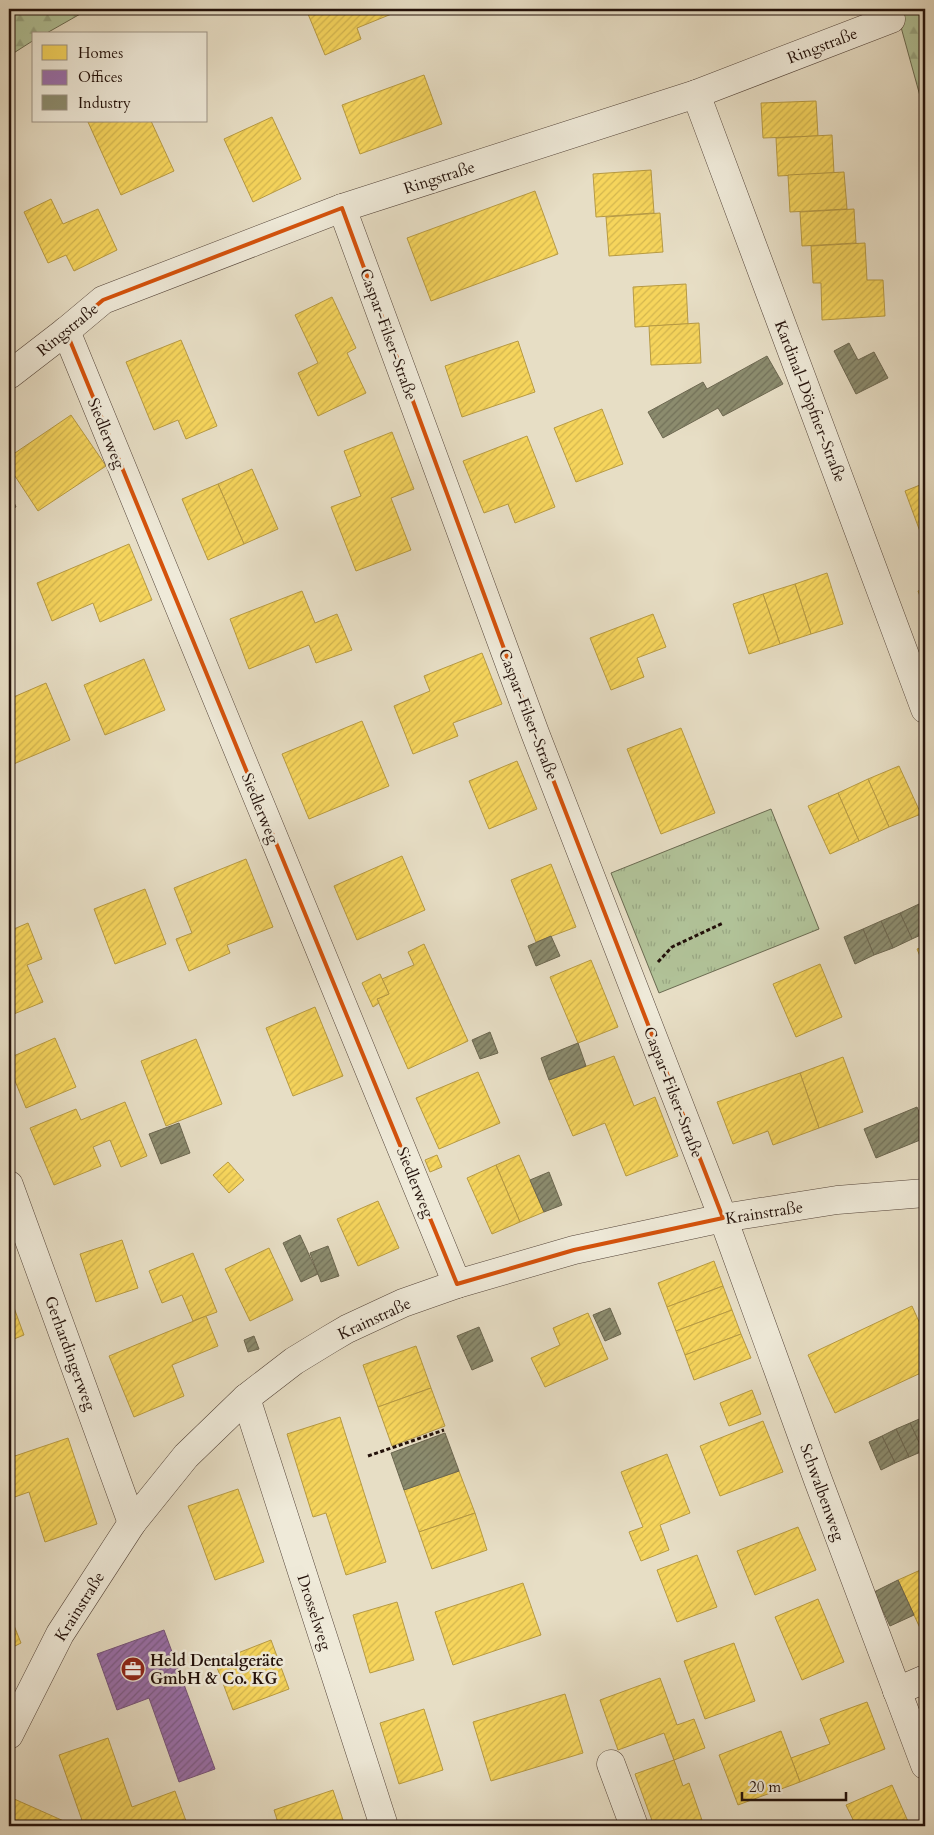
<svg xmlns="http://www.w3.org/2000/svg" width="934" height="1835" font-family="Cardo,serif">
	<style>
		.grass { fill: url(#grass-tufts); stroke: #6a6a51 }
		.forest { fill: url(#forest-firs); stroke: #6a6a51 }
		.homes { fill: url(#homes-hatch); stroke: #b79a43 }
		.offices { fill: url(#offices-hatch); stroke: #76547b }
		.industry { fill: url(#industry-hatch); stroke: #6c6750 }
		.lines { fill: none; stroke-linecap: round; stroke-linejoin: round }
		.minor-casing { stroke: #544439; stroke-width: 29 }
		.path { stroke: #23110a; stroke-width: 3; stroke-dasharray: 4 2.5; stroke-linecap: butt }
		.minor { stroke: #efead9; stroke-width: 28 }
		.marked { fill: none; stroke: #d4520c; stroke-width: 4; stroke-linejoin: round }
		.labels { text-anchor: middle; stroke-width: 5; stroke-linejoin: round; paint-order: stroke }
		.street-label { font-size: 16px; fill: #23110a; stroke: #efead9 }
		.poi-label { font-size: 16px; font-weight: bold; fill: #23110a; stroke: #efead9; text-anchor: start }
	</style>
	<defs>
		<pattern id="grass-tufts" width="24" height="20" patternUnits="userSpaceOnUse" patternTransform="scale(1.25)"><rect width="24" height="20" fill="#b1c298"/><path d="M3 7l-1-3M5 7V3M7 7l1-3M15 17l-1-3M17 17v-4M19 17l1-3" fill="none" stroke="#98a682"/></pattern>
		<pattern id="forest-firs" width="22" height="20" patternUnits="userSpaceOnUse" patternTransform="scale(1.25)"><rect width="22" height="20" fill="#b1c298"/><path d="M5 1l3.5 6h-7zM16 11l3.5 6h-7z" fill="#98a682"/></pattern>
		<pattern id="homes-hatch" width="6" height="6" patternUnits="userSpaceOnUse" patternTransform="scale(1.25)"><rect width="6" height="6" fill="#f6d55c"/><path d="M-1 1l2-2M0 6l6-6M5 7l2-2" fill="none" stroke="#d3b64f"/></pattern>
		<pattern id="offices-hatch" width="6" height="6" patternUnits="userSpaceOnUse" patternTransform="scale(1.25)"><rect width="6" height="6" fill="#9970ab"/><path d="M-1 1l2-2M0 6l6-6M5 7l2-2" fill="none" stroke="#7c5b89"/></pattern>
		<pattern id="industry-hatch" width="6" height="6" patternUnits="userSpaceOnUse" patternTransform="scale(1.25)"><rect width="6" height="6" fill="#8c8c6e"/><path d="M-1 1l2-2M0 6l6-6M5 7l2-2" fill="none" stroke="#727159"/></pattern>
	</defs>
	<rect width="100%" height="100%" fill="#e7dec5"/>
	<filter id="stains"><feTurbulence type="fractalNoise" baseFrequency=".004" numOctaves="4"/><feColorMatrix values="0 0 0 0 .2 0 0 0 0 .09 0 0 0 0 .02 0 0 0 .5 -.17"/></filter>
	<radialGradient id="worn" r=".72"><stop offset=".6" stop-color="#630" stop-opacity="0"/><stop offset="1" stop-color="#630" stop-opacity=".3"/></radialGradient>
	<!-- grass -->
	<path class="grass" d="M771 809 819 929 659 993 611 873Z"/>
	<!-- forest -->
	<g class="forest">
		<path d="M9 9H89L45 34H34V40L9 56Z"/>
		<path d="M896 9H925V114Z"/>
	</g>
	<!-- homes -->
	<g class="homes">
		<path d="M320 9H392L394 13 357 28 361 39 325 55 308 14Z"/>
		<path d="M424 75 442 124 360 154 342 105Z"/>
		<path d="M816 101 818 136 763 138 761 103Z"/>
		<path d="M272 117 301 179 253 202 224 139Z"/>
		<path d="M151 121 174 171 121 195 88 122Z"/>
		<path d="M832 135 834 173 778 176 776 138Z"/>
		<path d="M651 170 654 213 596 217 593 174Z"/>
		<path d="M844 172 847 209 790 212 788 175Z"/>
		<path d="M535 191 558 254 431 301 407 238Z"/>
		<path d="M51 199 63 224 98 209 117 250 74 271 66 255 48 263 24 212Z"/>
		<path d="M854 209 856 243 802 246 800 212Z"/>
		<path d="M660 213 663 252 609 256 606 217Z"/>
		<path d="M865 243 867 280H883L885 316 822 320 821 283H813L811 246Z"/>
		<path d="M686 284 688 324 635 327 633 287Z"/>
		<path d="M332 297 356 348 347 353 366 393 318 416 298 373 318 363 295 315Z"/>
		<path d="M699 323 701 363 651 365 649 326Z"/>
		<path d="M181 340 217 426 186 439 178 420 154 430 126 362Z"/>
		<path d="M518 341 535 392 462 417 445 366Z"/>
		<path d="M602 409 623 464 576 482 554 428Z"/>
		<path d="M71 415 106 466 38 511 9 467V457Z"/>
		<path d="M392 432 414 489 391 498 411 550 356 571 331 507 361 496 344 451Z"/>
		<path d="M527 436 555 507 515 523 508 504 484 513 463 461Z"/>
		<path d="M252 469 278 529 244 544 218 484Z"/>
		<path d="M925 483V545L905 491Z"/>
		<path d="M218 484 244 544 208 560 182 499Z"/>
		<path d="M129 544 152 600 100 622 93 603 52 621 37 583Z"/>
		<path d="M827 573 843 624 811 634 795 584Z"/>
		<path d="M795 584 811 634 780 644 763 594Z"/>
		<path d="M925 588V609L918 591Z"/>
		<path d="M302 591 315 623 337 614 352 650 316 663 309 645 249 669 230 619Z"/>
		<path d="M763 594 780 644 749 654 733 604Z"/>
		<path d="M653 614 666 647 637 658 644 677 611 690 590 638Z"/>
		<path d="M482 653 502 704 453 723 458 736 413 754 394 706 430 691 424 676Z"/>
		<path d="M144 659 165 710 105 735 84 685Z"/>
		<path d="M46 683 70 740 9 766V699Z"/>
		<path d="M362 721 389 786 309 819 282 754Z"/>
		<path d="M681 728 715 813 661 834 627 749Z"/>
		<path d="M517 761 537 809 489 829 469 781Z"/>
		<path d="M899 766 921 814 889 827 868 779Z"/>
		<path d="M868 779 889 827 859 841 838 793Z"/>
		<path d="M838 793 859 841 830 854 808 806Z"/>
		<path d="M402 856 425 910 357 940 334 886Z"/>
		<path d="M246 859 273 927 227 945 230 953 189 971 176 939 192 933 174 888Z"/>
		<path d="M551 864 576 927 536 942 511 880Z"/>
		<path d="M145 889 166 944 115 964 94 909Z"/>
		<path d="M28 923 42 959 27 965 43 1002 9 1016V931Z"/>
		<path d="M424 944 468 1041 408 1069 377 999 389 994 382 979 414 965 408 952Z"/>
		<path d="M925 946V968L917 949Z"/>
		<path d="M591 960 618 1027 578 1043 550 977Z"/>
		<path d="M820 964 842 1017 796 1037 773 984Z"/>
		<path d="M380 974 389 994 377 999 379 1003 373 1007 362 983Z"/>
		<path d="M315 1007 343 1076 293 1096 266 1028Z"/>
		<path d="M55 1038 76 1087 26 1108 9 1066V1058Z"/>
		<path d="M196 1039 222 1104 166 1126 141 1061Z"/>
		<path d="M614 1056 634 1106 655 1097 678 1156 626 1176 605 1123 573 1136 549 1080Z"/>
		<path d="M843 1057 863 1112 819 1128 800 1073Z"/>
		<path d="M478 1072 500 1123 439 1149 416 1098Z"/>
		<path d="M800 1073 819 1128 773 1145 768 1131 733 1144 717 1102Z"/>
		<path d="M125 1102 147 1156 121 1167 110 1140 93 1147 101 1166 54 1185 30 1128 76 1109 81 1120Z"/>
		<path d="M437 1155 442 1167 430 1172 425 1160Z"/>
		<path d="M519 1155 544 1212 520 1222 496 1165Z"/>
		<path d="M228 1162 244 1180 229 1193 213 1175Z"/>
		<path d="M496 1165 520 1222 492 1234 467 1178Z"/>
		<path d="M378 1201 399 1248 358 1266 337 1219Z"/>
		<path d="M122 1240 138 1288 96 1302 80 1254Z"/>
		<path d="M269 1248 293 1300 250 1321 225 1269Z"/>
		<path d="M193 1253 217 1312 193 1321 182 1295 162 1303 149 1271Z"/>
		<path d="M714 1261 723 1286 667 1307 658 1283Z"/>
		<path d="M723 1286 732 1310 676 1331 667 1307Z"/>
		<path d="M9 1294 24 1335 9 1341Z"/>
		<path d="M912 1306 925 1335V1371L835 1413 808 1355Z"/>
		<path d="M732 1310 741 1334 685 1355 676 1331Z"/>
		<path d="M588 1313 608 1359 545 1387 531 1358 560 1345 553 1328Z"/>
		<path d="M206 1316 218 1346 172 1365 184 1396 134 1417 109 1356Z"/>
		<path d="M741 1334 751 1358 694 1380 685 1355Z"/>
		<path d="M416 1346 431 1388 378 1407 363 1365Z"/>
		<path d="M431 1388 445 1426 392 1446 378 1407Z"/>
		<path d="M752 1390 761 1414 729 1426 720 1403Z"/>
		<path d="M340 1417 386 1562 346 1575 326 1513 313 1517 287 1434Z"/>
		<path d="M763 1421 783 1472 720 1496 700 1446Z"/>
		<path d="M68 1438 97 1524 45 1542 29 1492 9 1499V1458Z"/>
		<path d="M667 1454 690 1513 660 1525 669 1550 641 1561 629 1532 643 1527 621 1472Z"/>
		<path d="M459 1471 475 1513 419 1532 404 1490Z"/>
		<path d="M238 1489 264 1562 215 1580 188 1506Z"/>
		<path d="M475 1513 487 1550 432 1569 419 1532Z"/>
		<path d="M798 1527 816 1570 755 1595 737 1551Z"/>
		<path d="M697 1555 717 1607 677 1622 657 1570Z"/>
		<path d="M925 1568V1639L898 1580Z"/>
		<path d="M523 1583 541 1635 453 1665 435 1612Z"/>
		<path d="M818 1599 844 1662 802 1680 775 1617Z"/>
		<path d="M397 1602 414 1660 370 1673 353 1615Z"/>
		<path d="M9 1613 21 1643 9 1649Z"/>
		<path d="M271 1640 289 1689 233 1710 215 1662Z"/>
		<path d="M734 1643 755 1701 705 1719 684 1661Z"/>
		<path d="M660 1678 677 1725 694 1719 705 1748 674 1760 664 1733 618 1750 600 1700Z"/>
		<path d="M565 1694 583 1753 491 1781 473 1722Z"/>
		<path d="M867 1702 885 1749 800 1782 791 1758 830 1744 820 1719Z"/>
		<path d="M424 1709 443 1770 399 1784 380 1723Z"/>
		<path d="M781 1731 800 1782 738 1805 719 1755Z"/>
		<path d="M108 1738 132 1807 175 1791 186 1821 172 1826H84L59 1755Z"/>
		<path d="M674 1760 683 1786 689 1783 703 1823 694 1826H654L635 1774Z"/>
		<path d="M892 1785 910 1826H856L846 1805Z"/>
		<path d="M333 1790 345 1826H279L274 1810Z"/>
		<path d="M12 1798 75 1826H9V1805Z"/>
	</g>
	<!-- offices -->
	<path class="offices" d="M164 1630 215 1769 179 1782 149 1698 117 1710 97 1654Z"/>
	<!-- industry -->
	<g class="industry">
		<path d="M849 343 858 360 874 352 888 378 856 394 834 351Z"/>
		<path d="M767 356 783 384 723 416 718 408 663 438 648 412 703 382 707 389Z"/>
		<path d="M9 491 16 507 9 510Z"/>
		<path d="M925 901V918L919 904Z"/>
		<path d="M919 904 925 918V933L912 939 900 913Z"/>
		<path d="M900 913 912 939 893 948 881 921Z"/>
		<path d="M881 921 893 948 874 955 863 929Z"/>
		<path d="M863 929 874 955 855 964 844 937Z"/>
		<path d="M551 936 560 956 536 966 528 946Z"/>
		<path d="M490 1032 498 1053 480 1059 472 1040Z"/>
		<path d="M578 1043 586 1066 549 1080 541 1058Z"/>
		<path d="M917 1107 925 1127V1138L876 1158 864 1129Z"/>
		<path d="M179 1123 190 1153 161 1164 149 1134Z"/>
		<path d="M549 1172 562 1205 544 1212 530 1180Z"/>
		<path d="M300 1235 318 1274 301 1282 283 1243Z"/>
		<path d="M328 1246 339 1276 321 1282 310 1253Z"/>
		<path d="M610 1308 621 1334 605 1341 593 1315Z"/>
		<path d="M479 1327 493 1361 472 1370 457 1336Z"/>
		<path d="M254 1336 259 1349 248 1352 244 1340Z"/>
		<path d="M924 1417 925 1449 923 1451 910 1423Z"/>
		<path d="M910 1423 923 1451 909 1457 896 1429Z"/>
		<path d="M896 1429 909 1457 895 1463 882 1436Z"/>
		<path d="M445 1433 459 1471 404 1490 391 1453Z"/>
		<path d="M882 1436 895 1463 881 1470 869 1442Z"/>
		<path d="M898 1580 914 1615 890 1626 874 1592Z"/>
	</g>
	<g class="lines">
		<defs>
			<g id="minor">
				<path d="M696 94 925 709"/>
				<path d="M342 208 535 733 723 1218 818 1480 925 1765"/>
				<path d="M66 331 457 1284"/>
				<path d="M9 375 66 331 103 300 342 208 696 94 891 19"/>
				<path d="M9 1185 132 1523"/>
				<path d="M246 1398 384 1826"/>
				<path d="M897 1691 925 1679"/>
				<path d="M9 1735 60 1634 132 1523 186 1456 246 1398 294 1361 330 1339 347 1329 403 1303 457 1284 574 1250 723 1218 837 1200 925 1193"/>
				<path d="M611 1764 634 1826"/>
			</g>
		</defs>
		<!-- minor casing -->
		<use href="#minor" class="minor-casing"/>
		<!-- path -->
		<g class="path">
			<path d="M658 962 672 947 723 923"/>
			<path d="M368 1456 444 1430"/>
		</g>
		<!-- minor -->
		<use href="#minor" class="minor"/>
	</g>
	<!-- marked area -->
	<path class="marked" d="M342 208 535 733 723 1218 574 1250 457 1284 66 331 103 300Z"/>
	<!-- icons -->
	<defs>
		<symbol id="office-disc" viewBox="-11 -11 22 22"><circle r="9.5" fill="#8f2418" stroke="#efead9"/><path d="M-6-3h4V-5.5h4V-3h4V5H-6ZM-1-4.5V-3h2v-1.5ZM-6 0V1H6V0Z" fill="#fff"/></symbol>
	</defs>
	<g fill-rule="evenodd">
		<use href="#office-disc" x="119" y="1655" width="28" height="28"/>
	</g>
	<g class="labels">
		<!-- street labels -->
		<g class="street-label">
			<text transform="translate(822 45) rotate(-21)" y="6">Ringstraße</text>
			<text transform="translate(439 177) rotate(-18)" y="6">Ringstraße</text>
			<text transform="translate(67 329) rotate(-39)" y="6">Ringstraße</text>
			<text transform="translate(389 334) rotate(70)" y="6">Caspar-Filser-Straße</text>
			<text transform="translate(811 401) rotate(69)" y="6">Kardinal-Döpfner-Straße</text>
			<text transform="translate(107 433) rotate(68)" y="6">Siedlerweg</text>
			<text transform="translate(529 714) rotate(69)" y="6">Caspar-Filser-Straße</text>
			<text transform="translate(261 808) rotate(68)" y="6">Siedlerweg</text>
			<text transform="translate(674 1092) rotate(69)" y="6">Caspar-Filser-Straße</text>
			<text transform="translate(416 1182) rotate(68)" y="6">Siedlerweg</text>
			<text transform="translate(764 1212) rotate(-9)" y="6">Krainstraße</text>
			<text transform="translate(374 1318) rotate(-25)" y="6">Krainstraße</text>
			<text transform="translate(71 1353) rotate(70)" y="6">Gerhardingerweg</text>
			<text transform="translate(823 1492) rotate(70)" y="6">Schwalbenweg</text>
			<text transform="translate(79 1606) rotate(-58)" y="6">Krainstraße</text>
			<text transform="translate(315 1612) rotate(72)" y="6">Drosselweg</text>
		</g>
		<!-- poi labels -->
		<g class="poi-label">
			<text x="150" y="1666">Held Dentalgeräte<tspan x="150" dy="18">GmbH &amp; Co. KG</tspan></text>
		</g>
	</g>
	<!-- margin -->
	<rect width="934" height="1835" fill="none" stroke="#e7dec5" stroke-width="30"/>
	<rect x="10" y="10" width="914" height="1815" fill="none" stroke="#23110a" stroke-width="2.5"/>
	<rect x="15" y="15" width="904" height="1805" fill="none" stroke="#23110a"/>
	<!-- legend -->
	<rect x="32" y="32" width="175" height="90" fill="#efead9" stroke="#9d9386"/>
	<rect x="42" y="45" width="25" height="15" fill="#f6d55c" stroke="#9d9386"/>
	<text x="78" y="58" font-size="15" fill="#23110a">Homes</text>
	<rect x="42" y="70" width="25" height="15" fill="#9970ab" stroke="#9d9386"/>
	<text x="78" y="82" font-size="15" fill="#23110a">Offices</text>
	<rect x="42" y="95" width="25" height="15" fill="#8c8c6e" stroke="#9d9386"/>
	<text x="78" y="108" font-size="15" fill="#23110a">Industry</text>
	<!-- scale -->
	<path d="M742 1792v8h104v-8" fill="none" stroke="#23110a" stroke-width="2.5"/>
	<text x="749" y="1792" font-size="15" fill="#23110a" stroke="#efead9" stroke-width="4" paint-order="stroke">20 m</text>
	<rect width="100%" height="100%" filter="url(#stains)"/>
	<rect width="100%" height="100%" fill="url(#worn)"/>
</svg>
